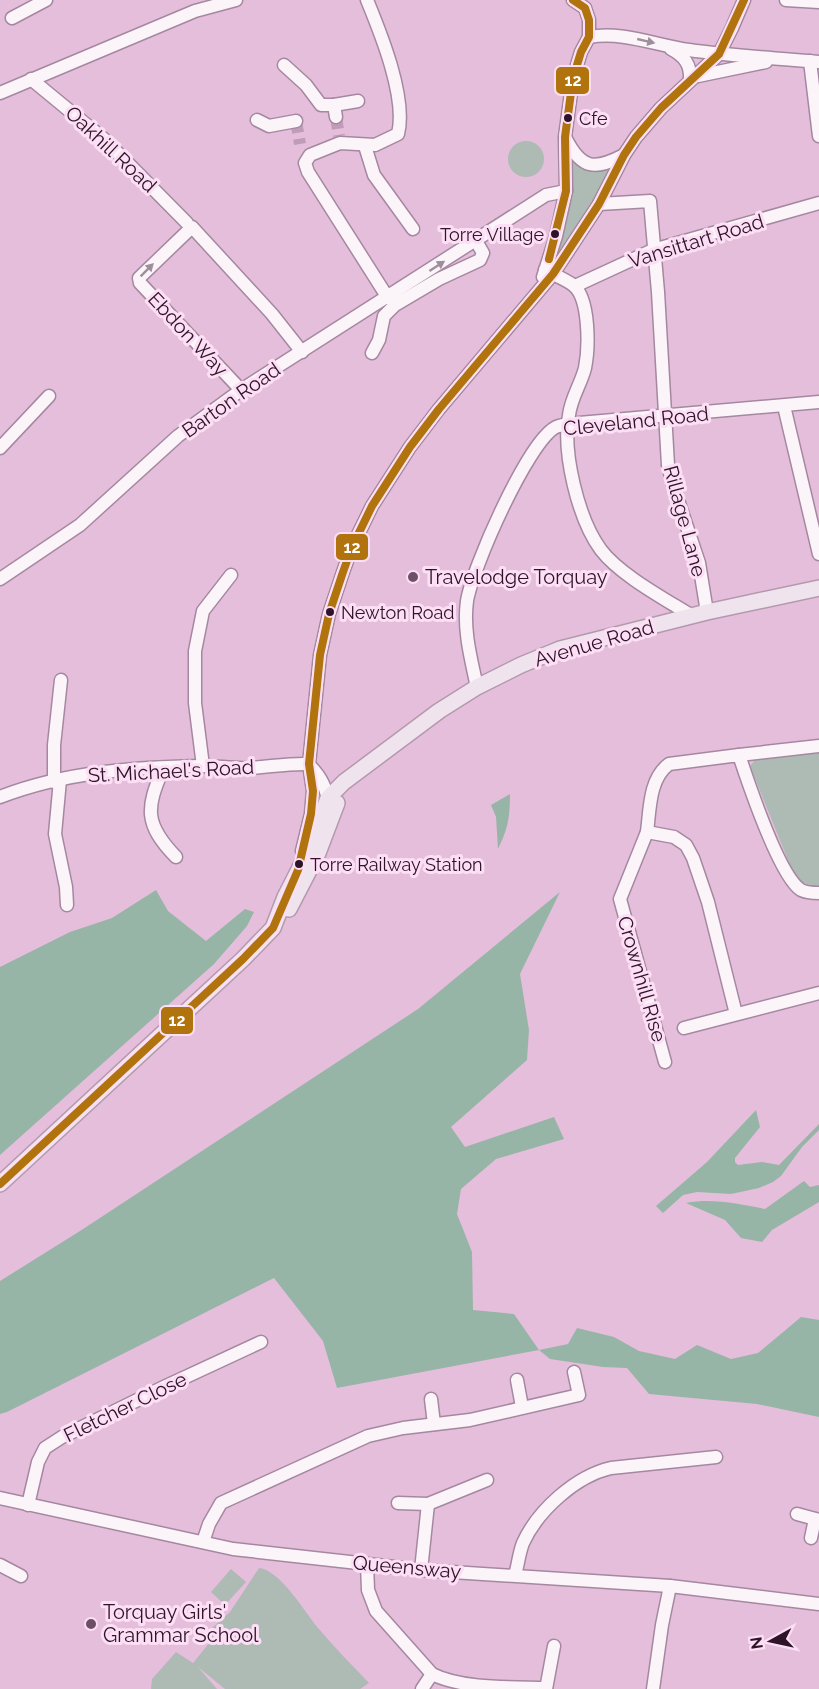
<svg xmlns="http://www.w3.org/2000/svg" width="819" height="1689" font-family="Raleway,sans-serif">
	<style>
		.green { fill: #aebab4 }
		.forest { fill: #97b5a6 }
		.lines { fill: none; stroke-linecap: round; stroke-linejoin: round }
		.minor-tunnel { stroke: #c09cb8; stroke-width: 12; stroke-dasharray: 12 6; stroke-linecap: butt }
		.minor-casing { stroke: #a5889f; stroke-width: 15 }
		.major-casing { stroke: #b598ae; stroke-width: 18 }
		.minor { stroke: #fbf5fa; stroke-width: 12 }
		.major { stroke: #efe4ed; stroke-width: 15 }
		.bus-1-casing { stroke: #fddff5; stroke-width: 12 }
		.bus-1 { stroke: #b1730e; stroke-width: 8 }
		.oneway { fill: #9f8f9c }
		.bus-dot { fill: #2e1329; stroke: #fddff5; stroke-width: 2 }
		.poi-dot { fill: #6e4f68; stroke: #fddff5; stroke-width: 2 }
		.labels { text-anchor: middle; stroke-width: 6; stroke-linejoin: round; paint-order: stroke }
		.bus-label { font-size: 18px; fill: #2e1329; stroke: #fddff5; text-anchor: start }
		.street-label { font-size: 20px; fill: #2e1329; stroke: #fddff5 }
		.poi-label { font-size: 20px; fill: #2e1329; stroke: #fddff5; text-anchor: start }
		.line-badge { stroke: #fddff5; stroke-width: 2 }
		.badge-label { font-size: 16px; text-anchor: middle; font-weight: bold; fill: #fff }
	</style>
	<rect width="100%" height="100%" fill="#e5bedc"/>
	<!-- green -->
	<g class="green">
		<path d="M565 137 586 164 624 155 553 274Z"/>
		<circle cx="526" cy="159" r="18"/>
		<path d="M819 752V886C808 886 801 882 794 875L750 766 755 760Z"/>
		<path d="M259 1568C280 1570 305 1612 318 1628 334 1647 352 1665 369 1683L360 1689H225L198 1667 217 1689H151L152 1679 176 1652 193 1663 210 1642 213 1627 230 1612Z"/>
		<path d="M231 1569 246 1582 225 1605 211 1592Z"/>
	</g>
	<!-- forest -->
	<g class="forest">
		<path d="M510 794C510 817 508 829 498 849L496 817 491 805Z"/>
		<path d="M156 890 168 911 206 941 245 909 254 912 247 926 214 964 0 1155V967L70 932 112 918Z"/>
		<path d="M560 892 520 974 529 1030 527 1060 451 1127 465 1147 554 1117 564 1139 496 1159 461 1189 457 1214 472 1252 473 1310 514 1314 539 1350 568 1344 577 1328 614 1337 639 1351 675 1359 697 1345 731 1359 758 1353 801 1317 819 1320V1417L757 1404 649 1394 627 1368 603 1367 550 1359 539 1350 337 1388 323 1341 274 1278 7 1412 0 1414V1281L80 1231 418 1009Z"/>
		<path d="M756 1110 760 1127 735 1158V1162L738 1165 762 1162 779 1165 819 1124V1130L802 1147 781 1176 773 1182 759 1188 731 1194 697 1192 683 1195 663 1213 656 1206 707 1162Z"/>
		<path d="M804 1181 810 1187 819 1185V1202L772 1230 762 1242 741 1238 725 1220 686 1203C713 1198 739 1204 765 1209Z"/>
	</g>
	<g class="lines">
		<!-- minor-tunnel -->
		<g class="minor-tunnel">
			<path d="M336 117 339 136"/>
			<path d="M296 121 300 144"/>
		</g>
		<defs>
			<g id="minor">
				<path d="M367 0C381 34 407 98 398 134L375 145 340 143 310 155 305 163 308 172 388 298"/>
				<path d="M786 0 819 2"/>
				<path d="M12 18 46 0"/>
				<path d="M589 37C623 31 655 45 689 50 732 56 776 58 819 62"/>
				<path d="M671 49C684 56 691 64 690 80"/>
				<path d="M810 61 819 136"/>
				<path d="M284 65 306 85 321 105H334L336 117"/>
				<path d="M698 76 766 62"/>
				<path d="M31 79 105 140 187 223"/>
				<path d="M0 93 195 11 236 0"/>
				<path d="M334 105 358 101"/>
				<path d="M257 120 269 126 296 121"/>
				<path d="M566 139C582 170 595 170 624 155"/>
				<path d="M365 146 374 175 413 229"/>
				<path d="M599 204 650 201 658 292 668 465 673 485 699 563 707 612"/>
				<path d="M545 270C554 275 565 279 573 285 590 298 589 348 585 368 581 384 571 398 569 415 562 452 578 519 601 550 620 575 665 599 692 616"/>
				<path d="M543 277 556 236 566 191 565 137 573 78 581 52 589 37V20L585 8 573 0"/>
				<path d="M575 286 653 250 819 203"/>
				<path d="M372 353 379 340 384 316 395 305 439 279 480 260 483 253 476 241"/>
				<path d="M241 390 140 283 139 278 192 227 272 314 302 352"/>
				<path d="M784 406 819 554"/>
				<path d="M0 448 49 396"/>
				<path d="M0 579 80 525 178 436 241 390 546 195 566 191"/>
				<path d="M477 687C471 659 463 630 467 601 472 569 528 441 556 427 562 424 572 424 579 423L819 402"/>
				<path d="M739 755 819 746"/>
				<path d="M309 765C321 776 327 789 329 805"/>
				<path d="M203 766 195 703V651L203 611 231 575"/>
				<path d="M163 769C146 808 144 824 176 857"/>
				<path d="M60 780 55 834 66 887 67 905"/>
				<path d="M54 782V745L61 680"/>
				<path d="M0 797C64 772 135 767 203 766 218 766 234 769 249 768 269 767 289 763 309 764"/>
				<path d="M647 832C650 809 649 779 669 764L739 755C748 782 779 876 801 890 805 892 814 893 819 893"/>
				<path d="M302 851 311 814 313 791 309 764 320 655 329 614 343 572 352 547 372 506 410 447 439 409 553 274 599 204 624 155 636 137 661 108 719 54 732 28 744 0"/>
				<path d="M684 1028 819 993"/>
				<path d="M665 1062 620 899 647 832 674 837 686 845 693 858 708 902 736 1014"/>
				<path d="M517 1380 522 1407"/>
				<path d="M431 1399 434 1424"/>
				<path d="M0 1498 233 1549 421 1570 670 1586 819 1604"/>
				<path d="M398 1503 428 1504 487 1480"/>
				<path d="M28 1505 38 1462 45 1448 62 1437 164 1387 261 1342"/>
				<path d="M797 1514 819 1520"/>
				<path d="M811 1538 815 1519"/>
				<path d="M203 1542 209 1524 221 1503 368 1436 403 1428 470 1420 579 1395 574 1372"/>
				<path d="M367 1564 368 1590 376 1611 432 1674C462 1689 511 1687 546 1688"/>
				<path d="M0 1565 21 1576"/>
				<path d="M421 1570 428 1504"/>
				<path d="M515 1575C518 1565 519 1553 523 1543 538 1510 576 1476 611 1468L716 1457"/>
				<path d="M422 1689 432 1674"/>
				<path d="M546 1689 554 1646"/>
				<path d="M653 1689 662 1625 670 1586"/>
			</g>
			<g id="major">
				<path d="M289 909 318 853 337 803"/>
				<path d="M0 1184 243 959 273 928 285 897 309 850 328 798 344 782 439 711 477 687 521 665 560 649 707 612 819 588"/>
			</g>
		</defs>
		<!-- minor casing -->
		<use href="#minor" class="minor-casing"/>
		<!-- major casing -->
		<use href="#major" class="major-casing"/>
		<!-- minor -->
		<use href="#minor" class="minor"/>
		<!-- major -->
		<use href="#major" class="major"/>
		<defs>
			<g id="bus-1">
				<path d="M549 259 566 191 565 137 573 78 581 52 589 37V20L585 8 573 0"/>
				<path d="M0 1184 243 959 273 928 298 870 311 814 313 791 309 764 320 655 329 614 343 572 352 547 372 506 410 447 439 409 553 274 599 204 624 155 636 137 661 108 719 54 744 0"/>
			</g>
		</defs>
		<!-- bus-1 casing -->
		<use href="#bus-1" class="bus-1-casing"/>
		<!-- bus-1 -->
		<use href="#bus-1" class="bus-1"/>
	</g>
	<!-- one-way arrows -->
	<defs><path id="oneway-solid" d="M-6-.8H1V-3.2L6.5 0L1 3.2V.8H-6Z" transform="scale(1.5)"/></defs>
	<g class="oneway">
		<use href="#oneway-solid" transform="translate(646 41) rotate(13)"/>
		<use href="#oneway-solid" transform="translate(437 266) rotate(-33)"/>
		<use href="#oneway-solid" transform="translate(147 270) rotate(-45)"/>
	</g>
	<!-- markers -->
	<g class="bus-dot">
		<circle cx="568" cy="118" r="5"/>
		<circle cx="555" cy="234" r="5"/>
		<circle cx="330" cy="612" r="5"/>
		<circle cx="299" cy="864" r="5"/>
	</g>
	<g class="poi-dot">
		<circle cx="413" cy="577" r="6"/>
		<circle cx="91" cy="1624" r="6"/>
	</g>
	<g class="labels">
		<!-- bus labels -->
		<g class="bus-label">
			<text x="579" y="125">Cfe</text>
			<text x="544" y="241" text-anchor="end">Torre Village</text>
			<text x="341" y="619">Newton Road</text>
			<text x="310" y="871">Torre Railway Station</text>
		</g>
		<!-- street labels -->
		<g class="street-label">
			<text transform="translate(111 149) rotate(43)" y="7">Oakhill Road</text>
			<text transform="translate(696 241) rotate(-17)" y="7">Vansittart Road</text>
			<text transform="translate(188 334) rotate(47)" y="7">Ebdon Way</text>
			<text transform="translate(231 400) rotate(-35)" y="7">Barton Road</text>
			<text transform="translate(636 421) rotate(-6)" y="7">Cleveland Road</text>
			<text transform="translate(685 521) rotate(75)" y="7">Rillage Lane</text>
			<text transform="translate(594 643) rotate(-16)" y="7">Avenue Road</text>
			<text transform="translate(171 771) rotate(-3)" y="7">St. Michael's Road</text>
			<text transform="translate(642 979) rotate(74)" y="7">Crownhill Rise</text>
			<text transform="translate(125 1407) rotate(-26)" y="7">Fletcher Close</text>
			<text transform="translate(407 1567) rotate(5)" y="7">Queensway</text>
		</g>
		<!-- poi labels -->
		<g class="poi-label">
			<text x="425" y="584">Travelodge Torquay</text>
			<text x="103" y="1619">Torquay Girls'<tspan x="103" dy="23">Grammar School</tspan></text>
		</g>
	</g>
	<g class="line-badge">
		<rect x="555" y="66" width="35" height="29" rx="6" fill="#b1730e"/>
		<rect x="335" y="533" width="34" height="28" rx="6" fill="#b1730e"/>
		<rect x="160" y="1006" width="34" height="29" rx="6" fill="#b1730e"/>
	</g>
	<g class="badge-label">
		<text x="573" y="86">12</text>
		<text x="352" y="553">12</text>
		<text x="177" y="1026">12</text>
	</g>
	<!-- north arrow -->
	<g transform="translate(771 1641) rotate(262)" stroke="#fddff5" stroke-width="4.5" paint-order="stroke">
	<path d="M0-4.5L10 22L0 15L-10 22Z" fill="#2e1329"/>
	<text y="-9" font-size="16" font-weight="bold" text-anchor="middle" fill="#2e1329">N</text>
	</g>
</svg>
